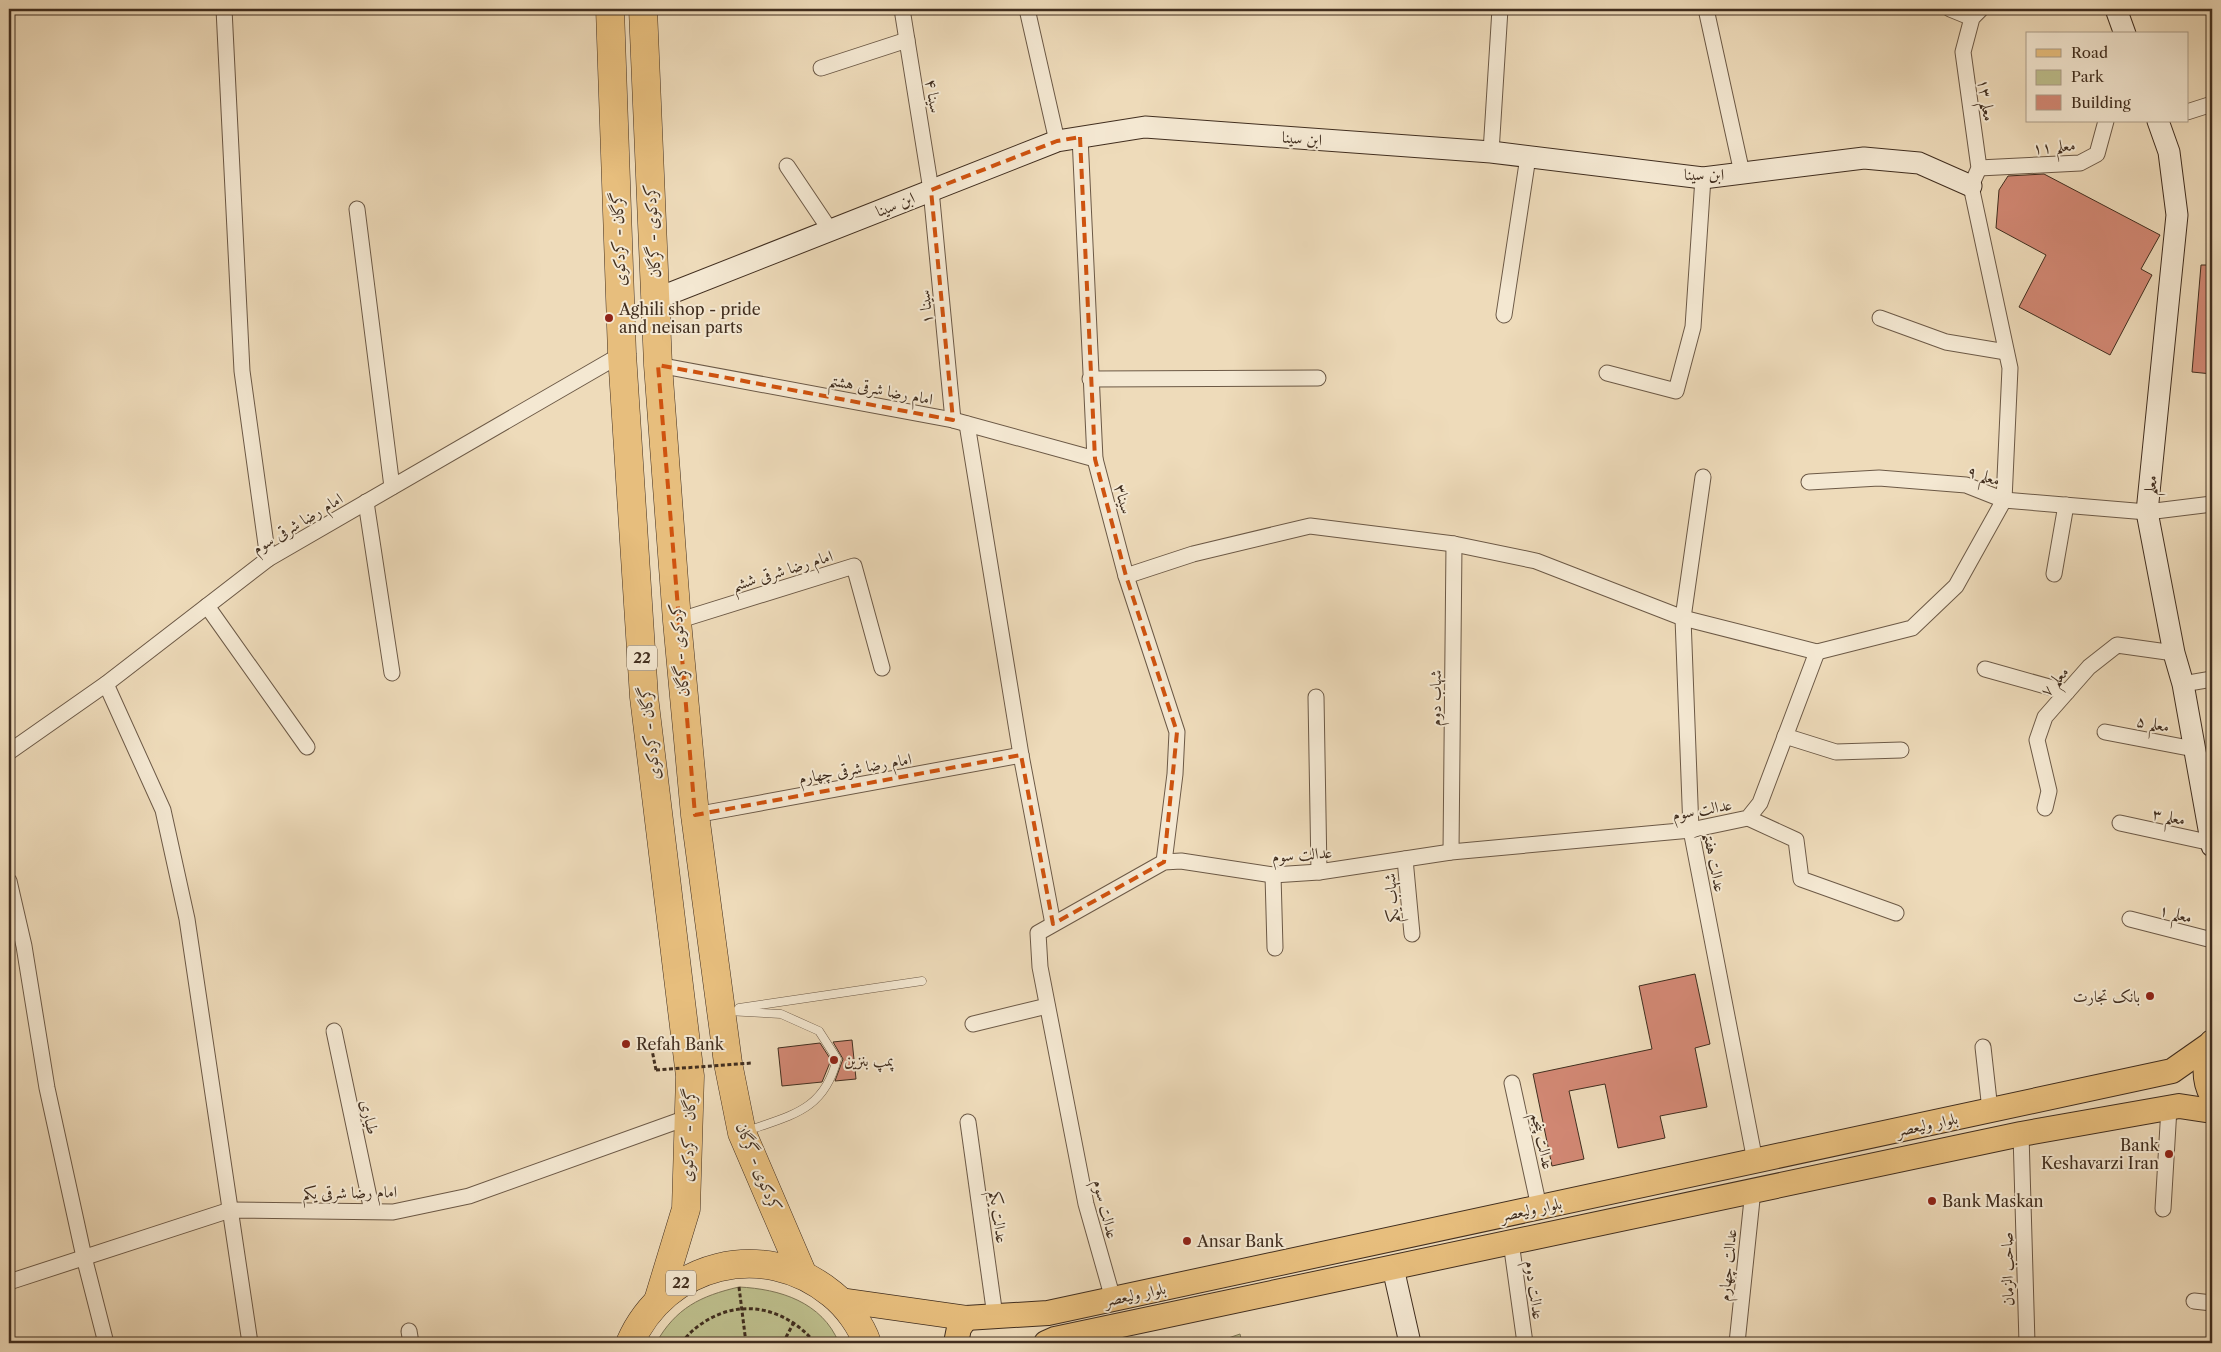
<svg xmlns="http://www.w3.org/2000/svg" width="2221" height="1352" font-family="'Libre Caslon Text',Amiri,serif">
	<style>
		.green { fill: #bdbe8c; stroke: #7f7656 }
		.building { fill: #d28874; stroke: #412e1f }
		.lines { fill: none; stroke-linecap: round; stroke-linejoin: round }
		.lane-casing { stroke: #6c5946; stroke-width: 9 }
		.street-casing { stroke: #6c5946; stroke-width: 17 }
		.secondary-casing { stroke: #412e1f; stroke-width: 23 }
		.primary-casing { stroke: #412e1f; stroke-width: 26 }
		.highway-casing { stroke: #412e1f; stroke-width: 29 }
		.path { stroke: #412e1f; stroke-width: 3; stroke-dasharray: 4 2.5; stroke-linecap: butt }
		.lane { stroke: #f4e8d2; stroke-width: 8 }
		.street { stroke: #f4e8d2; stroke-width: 15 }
		.secondary { stroke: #f4e8d2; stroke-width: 21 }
		.primary { stroke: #e7be7d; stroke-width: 24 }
		.highway { stroke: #e7be7d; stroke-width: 28 }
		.path-bridge { stroke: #412e1f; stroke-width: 3; stroke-dasharray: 4 2.5; stroke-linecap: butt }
		.marked { fill: none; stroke: #cf530f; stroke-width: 4; stroke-dasharray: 10 6; stroke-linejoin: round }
		.poi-dot { fill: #8f2418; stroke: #f4e8d2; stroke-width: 2 }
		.labels { text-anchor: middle; stroke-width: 4; stroke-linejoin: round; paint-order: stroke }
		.shield { fill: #f4e8d2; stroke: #765; stroke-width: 1 }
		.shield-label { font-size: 15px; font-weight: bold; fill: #412e1f }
		.street-label { font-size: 16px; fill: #412e1f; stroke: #f4e8d2 }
		.poi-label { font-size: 16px; fill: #412e1f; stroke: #f4e8d2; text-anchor: start }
	</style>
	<rect width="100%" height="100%" fill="#eedbba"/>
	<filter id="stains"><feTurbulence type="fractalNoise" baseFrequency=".004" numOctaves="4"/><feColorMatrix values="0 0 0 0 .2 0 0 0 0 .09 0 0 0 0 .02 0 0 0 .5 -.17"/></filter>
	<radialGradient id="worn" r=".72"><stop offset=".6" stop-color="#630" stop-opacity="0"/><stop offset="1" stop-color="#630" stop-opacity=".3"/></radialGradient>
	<!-- green -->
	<g class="green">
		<path d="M739 1287C780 1289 822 1302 839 1343H656C676 1308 700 1296 739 1287Z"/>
		<path d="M1240 1334 1242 1343H1214Z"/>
	</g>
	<!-- building -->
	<g class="building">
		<path d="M2044 174 2160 235 2141 269 2152 275 2110 355 2019 307 2046 255 1996 228 1999 190 2008 176Z"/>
		<path d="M2201 265H2212V374L2192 372Z"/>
		<path d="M1695 974 1710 1044 1695 1048 1707 1107 1660 1116 1665 1138 1618 1148 1605 1084 1569 1091 1584 1159 1552 1166 1533 1074 1652 1049 1639 986Z"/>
		<path d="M852 1040 856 1079 835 1081 843 1059 833 1042Z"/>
		<path d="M820 1043 831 1060 822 1082 782 1086 778 1048Z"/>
	</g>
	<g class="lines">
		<defs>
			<g id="lane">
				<path d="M739 1008 922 981"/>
				<path d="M727 1011 781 1014 819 1031 837 1059C824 1111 791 1115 747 1131"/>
			</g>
			<g id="street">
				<path d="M224 9 242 371 268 559"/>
				<path d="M902 9 931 190 953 420"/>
				<path d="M1027 9 1057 141"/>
				<path d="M1706 9 1742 173"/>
				<path d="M1950 9 1972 18"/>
				<path d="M821 68 907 40"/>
				<path d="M2187 112 2212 104"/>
				<path d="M1080 137 1095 459 1126 576 1177 732 1175 774 1164 862"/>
				<path d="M1491 152 1500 9"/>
				<path d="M787 166 830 230"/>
				<path d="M1979 168 2080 163 2097 154 2106 121"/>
				<path d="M357 209 392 487"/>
				<path d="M1504 315 1528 157"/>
				<path d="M1880 318 1946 342 2006 352"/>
				<path d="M658 365 953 420 1095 459"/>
				<path d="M1607 373 1676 391 1693 327 1703 178"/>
				<path d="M1090 379 1318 378"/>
				<path d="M967 424 1021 755 1053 924"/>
				<path d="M1703 477 1683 618 1691 830 1755 1161"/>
				<path d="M1809 482 1879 478 1966 485 2004 500 2147 512 2212 504"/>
				<path d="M366 502 392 673"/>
				<path d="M2054 574 2066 505"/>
				<path d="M1126 576 1193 554 1310 526 1454 544 1536 561 1683 618 1817 652 1912 628 1956 586 2004 500 2010 368 1971 186 1979 168 1963 52 1972 18 1981 9"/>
				<path d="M207 606 307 747"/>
				<path d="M677 621 854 566 882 668"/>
				<path d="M1985 669 2067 692"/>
				<path d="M106 684 163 810 187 919 250 1343"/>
				<path d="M2183 684 2212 679"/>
				<path d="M1316 697 1319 872"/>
				<path d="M2105 732 2194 749"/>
				<path d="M1785 736 1836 752 1901 750"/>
				<path d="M9 752 106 684 268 559 622 354"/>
				<path d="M2045 808 2049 791 2037 740 2045 717 2089 667 2117 645 2174 653"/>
				<path d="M695 815 1021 755"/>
				<path d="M1748 818 1796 840 1801 879 1896 913"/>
				<path d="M2120 823 2212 843"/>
				<path d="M1451 852 1454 544"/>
				<path d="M1405 859 1412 934"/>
				<path d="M1273 875 1275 948"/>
				<path d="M9 881 24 946 47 1088 84 1257 106 1343"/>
				<path d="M2130 919 2212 940"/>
				<path d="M973 1024 1047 1006"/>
				<path d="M334 1031 372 1211"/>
				<path d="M1983 1047 1990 1110"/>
				<path d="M1512 1083 1539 1207"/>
				<path d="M968 1122 995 1316"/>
				<path d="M2021 1134 2027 1343"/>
				<path d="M2163 1209 2169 1108"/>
				<path d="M1511 1242 1525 1343"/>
				<path d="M9 1282 230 1210 393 1212 469 1196 689 1117"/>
				<path d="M1113 1299 1086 1204 1040 967 1038 933 1164 862 1181 861 1273 875 1319 872 1451 852 1691 830 1748 818 1760 803 1817 652"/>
				<path d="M2194 1301 2212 1303"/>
				<path d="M409 1331 411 1343"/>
				<path d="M1737 1343 1753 1190"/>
			</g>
			<g id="secondary">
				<path d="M2116 9 2125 34"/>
				<path d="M2158 121 2169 152 2177 215 2147 512 2174 653 2183 684 2212 846"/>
				<path d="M656 299 1057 141 1145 127 1491 152 1703 178 1864 158 1919 163 1971 186"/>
				<path d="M1393 1268 1410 1343"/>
			</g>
			<g id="primary">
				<path d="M2212 1042C2205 1061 2202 1078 2212 1096"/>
				<path d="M839 1300 966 1318 1048 1313 2172 1071 2212 1043"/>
				<path d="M956 1343 959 1328 966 1318"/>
				<path d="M1046 1343 1055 1339 2021 1134 2179 1106 2212 1111"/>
			</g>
			<g id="highway">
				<path d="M610 9 622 354 644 697 690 1076 686 1209 658 1301"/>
				<path d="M643 9 658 365 677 621 695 815 728 1063 742 1133 803 1275"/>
				<path d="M630 1343C665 1263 764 1238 832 1294 847 1306 861 1325 867 1343"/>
			</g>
		</defs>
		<!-- lane casing -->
		<use href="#lane" class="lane-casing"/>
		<!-- street casing -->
		<use href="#street" class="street-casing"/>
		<!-- secondary casing -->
		<use href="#secondary" class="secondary-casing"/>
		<!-- primary casing -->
		<use href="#primary" class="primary-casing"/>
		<!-- highway casing -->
		<use href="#highway" class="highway-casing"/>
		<!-- path -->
		<g class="path">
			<path d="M656 1070 651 1045 664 1043"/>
			<path d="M739 1287 746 1343"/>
			<path d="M682 1343C689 1332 700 1324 711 1318 749 1298 790 1312 815 1343"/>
			<path d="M783 1343 794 1322"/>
		</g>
		<!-- lane -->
		<use href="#lane" class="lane"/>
		<!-- street -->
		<use href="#street" class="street"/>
		<!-- secondary -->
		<use href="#secondary" class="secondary"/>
		<!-- primary -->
		<use href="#primary" class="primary"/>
		<!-- highway -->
		<use href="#highway" class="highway"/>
		<!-- path-bridge -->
		<path class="path-bridge" d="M656 1070 752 1063"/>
	</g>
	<!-- marked area -->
	<path class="marked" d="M1080 137 1095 459 1126 576 1177 732 1164 862 1053 924 1021 755 695 815 658 365 953 420 931 190 1057 141Z"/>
	<!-- markers -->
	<g class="poi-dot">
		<circle cx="609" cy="318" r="5"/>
		<circle cx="2150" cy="996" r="5"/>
		<circle cx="626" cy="1044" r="5"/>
		<circle cx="834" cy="1060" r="5"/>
		<circle cx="2169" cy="1154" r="5"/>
		<circle cx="1932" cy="1201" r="5"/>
		<circle cx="1187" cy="1241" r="5"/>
	</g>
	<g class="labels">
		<!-- shield labels -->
		<g class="shield">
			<rect x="627" y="645.5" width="30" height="25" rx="4"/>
			<rect x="666" y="1270.5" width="30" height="25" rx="4"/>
		</g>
		<g class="shield-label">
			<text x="642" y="663">22</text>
			<text x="681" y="1288">22</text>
		</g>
		<!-- street labels -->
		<g class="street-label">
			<text transform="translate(934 96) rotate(81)" y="6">سینا ۴</text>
			<text transform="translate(1987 100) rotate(82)" y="6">معلم ۱۳</text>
			<text transform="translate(1302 138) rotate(4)" y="6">ابن سینا</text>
			<text transform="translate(2054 146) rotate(-5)" y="6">معلم ۱۱</text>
			<text x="1704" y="180">ابن سینا</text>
			<text transform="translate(895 204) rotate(-22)" y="6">ابن سینا</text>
			<text transform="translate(652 231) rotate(-93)" y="6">کردکوی - گرگان</text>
			<text transform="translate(618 239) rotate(-92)" y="6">گرگان - کردکوی</text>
			<text transform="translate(925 307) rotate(-95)" y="6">سینا ۱</text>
			<text transform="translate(881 389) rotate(11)" y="6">امام رضا شرقی هشتم</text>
			<text transform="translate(1984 475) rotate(18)" y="6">معلم ۹</text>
			<text transform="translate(2150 485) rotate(-84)" y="6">معلم</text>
			<text transform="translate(1124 499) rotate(75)" y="6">سینا۳</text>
			<text transform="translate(297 523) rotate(-31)" y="6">امام رضا شرقی سوم</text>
			<text transform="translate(782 570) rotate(-17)" y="6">امام رضا شرقی ششم</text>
			<text transform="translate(679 650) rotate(-95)" y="6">کردکوی - گرگان</text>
			<text transform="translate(2054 681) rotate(-49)" y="6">معلم ۷</text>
			<text transform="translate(1435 698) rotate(-90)" y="6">شهاب دوم</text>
			<text transform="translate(2153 723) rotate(11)" y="6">معلم ۵</text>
			<text transform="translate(649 733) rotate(-96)" y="6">گرگان - کردکوی</text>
			<text transform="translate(855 768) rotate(-10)" y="6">امام رضا شرقی چهارم</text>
			<text transform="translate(1702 809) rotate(-10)" y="6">عدالت سوم</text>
			<text transform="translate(2169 816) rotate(12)" y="6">معلم ۳</text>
			<text transform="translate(1302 854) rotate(-4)" y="6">عدالت سوم</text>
			<text transform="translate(1715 862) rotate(79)" y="6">عدالت هفتم</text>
			<text transform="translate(1391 898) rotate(-95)" y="6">شهاب یکم</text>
			<text transform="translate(2176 913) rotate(15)" y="6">معلم ۱</text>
			<text transform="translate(370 1117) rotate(78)" y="6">طیاری</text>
			<text transform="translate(1927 1124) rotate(-12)" y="6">بلوار ولیعصر</text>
			<text transform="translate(688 1135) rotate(-88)" y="6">گرگان - کردکوی</text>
			<text transform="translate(1543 1141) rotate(78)" y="6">عدالت پنجم</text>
			<text transform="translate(759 1167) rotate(68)" y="6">کردکوی - گرگان</text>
			<text transform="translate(350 1192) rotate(-1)" y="6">امام رضا شرقی یکم</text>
			<text transform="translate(1106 1209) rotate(76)" y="6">عدالت سوم</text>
			<text transform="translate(1531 1209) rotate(-12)" y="6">بلوار ولیعصر</text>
			<text transform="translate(999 1217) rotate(82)" y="6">عدالت یکم</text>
			<text transform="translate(1727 1265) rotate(-84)" y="6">عدالت چهارم</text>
			<text transform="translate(2007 1269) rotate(-91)" y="6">صاحب الزمان</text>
			<text transform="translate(1535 1290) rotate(82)" y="6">عدالت دوم</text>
			<text transform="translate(1135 1294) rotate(-12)" y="6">بلوار ولیعصر</text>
		</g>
		<!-- poi labels -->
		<g class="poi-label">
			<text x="619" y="315">Aghili shop - pride<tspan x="619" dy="18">and neisan parts</tspan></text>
			<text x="2140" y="1002" text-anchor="end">بانک تجارت</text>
			<text x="636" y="1050">Refah Bank</text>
			<text x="844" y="1066">پمپ بنزین</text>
			<text x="2159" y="1151" text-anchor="end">Bank<tspan x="2159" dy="18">Keshavarzi Iran</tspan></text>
			<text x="1942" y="1207">Bank Maskan</text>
			<text x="1197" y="1247">Ansar Bank</text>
		</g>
	</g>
	<!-- margin -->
	<rect width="2221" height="1352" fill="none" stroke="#eedbba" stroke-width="30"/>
	<rect x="10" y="10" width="2201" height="1332" fill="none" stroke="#412e1f" stroke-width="2.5"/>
	<rect x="15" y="15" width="2191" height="1322" fill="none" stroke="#412e1f"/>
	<!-- legend -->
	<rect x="2026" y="32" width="162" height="90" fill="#f4e8d2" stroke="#ac9e8a"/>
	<rect x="2036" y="49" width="25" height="8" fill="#e7be7d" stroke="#ac9e8a"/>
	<text x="2071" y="58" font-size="15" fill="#412e1f">Road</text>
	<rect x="2036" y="70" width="25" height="15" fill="#bdbe8c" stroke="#ac9e8a"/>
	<text x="2071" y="82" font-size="15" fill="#412e1f">Park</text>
	<rect x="2036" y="95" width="25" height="15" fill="#d28874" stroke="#ac9e8a"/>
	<text x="2071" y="108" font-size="15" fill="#412e1f">Building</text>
	<rect width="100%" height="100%" filter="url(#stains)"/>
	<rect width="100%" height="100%" fill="url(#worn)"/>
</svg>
